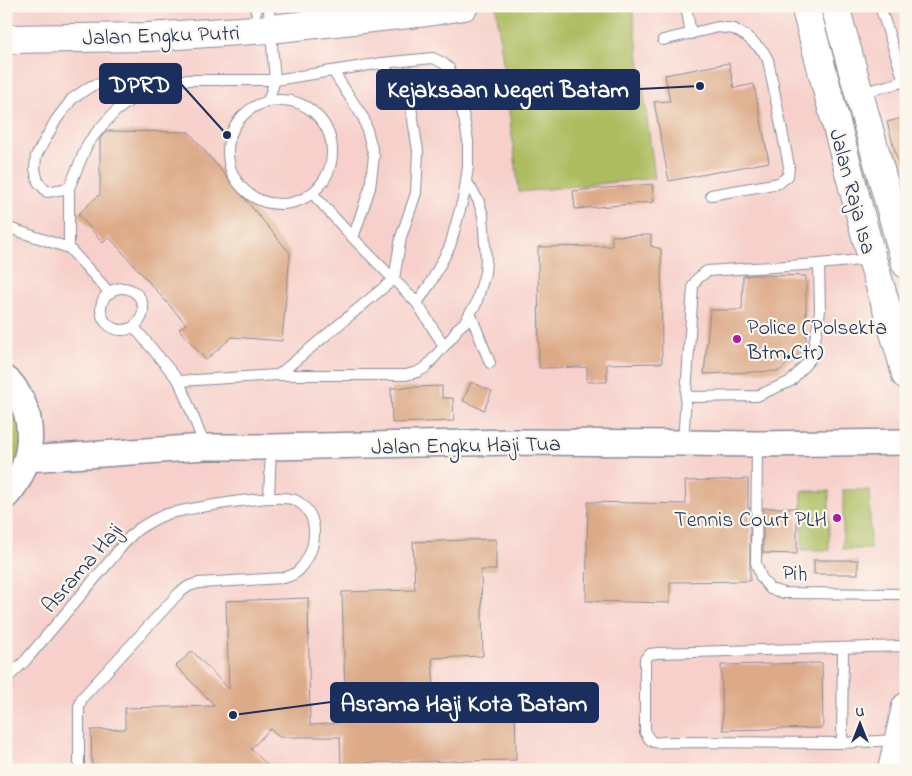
<svg xmlns="http://www.w3.org/2000/svg" width="912" height="776" font-family="'Indie Flower',sans-serif">
	<style>
		.built { fill: #f7d0cb }
		.green { fill: #acbc5f; stroke: #64765e }
		.building { fill: #da8 }
		.lines { fill: none; stroke-linecap: round; stroke-linejoin: round }
		.service-casing { stroke: #888c99; stroke-width: 12 }
		.tertiary-casing { stroke: #888c99; stroke-width: 28 }
		.secondary-casing { stroke: #888c99; stroke-width: 30 }
		.service { stroke: #fff; stroke-width: 10 }
		.tertiary { stroke: #fff; stroke-width: 25 }
		.secondary { stroke: #fff; stroke-width: 28 }
		.poi-dot { fill: #b5179e; stroke: #fbf7ec; stroke-width: 2 }
		.labels { text-anchor: middle; stroke-width: 4.5; stroke-linejoin: round; paint-order: stroke }
		.street-label { font-size: 22px; fill: #1b2f5e; stroke: #fbf7ec }
		.poi-label { font-size: 22px; fill: #1b2f5e; stroke: #fbf7ec; text-anchor: start }
		.leader { fill: none; stroke: #1b2f5e; stroke-width: 2 }
		.callout-dot { fill: #1b2f5e; stroke: #fbf7ec; stroke-width: 2 }
		.callout { fill: #1b2f5e; stroke: #1b2f5e; stroke-width: 2 }
		.callout-label { font-size: 24px; text-anchor: middle; font-weight: bold; fill: #fff }
	</style>
	<rect width="100%" height="100%" fill="#fbf7ec"/>
	<filter id="ink" filterUnits="userSpaceOnUse"><feTurbulence type="fractalNoise" baseFrequency=".02" numOctaves="2"/><feDisplacementMap in="SourceGraphic" scale="10" xChannelSelector="R" yChannelSelector="G"/><feConvolveMatrix kernelMatrix="1 2 1 2 8 2 1 2 1" color-interpolation-filters="sRGB"/></filter>
	<filter id="wash" filterUnits="userSpaceOnUse"><feTurbulence type="fractalNoise" baseFrequency=".0096" numOctaves="4" result="noise"/><feDisplacementMap in="SourceGraphic" scale="20" xChannelSelector="R" yChannelSelector="G"/><feGaussianBlur stdDeviation="1.12" result="paint"/><feColorMatrix in="noise" values="0 0 0 0 0 0 0 0 0 0 0 0 0 0 0 0 0 1.4 0 .05"/><feComposite in="paint" operator="in"/></filter>
	<g filter="url(#wash)">
		<rect width="100%" height="100%" fill="#f6ead4"/>
		<!-- built -->
		<rect class="built" x="6" y="6" width="900" height="764"/>
		<!-- green -->
		<g class="green">
			<path d="M499 6H632L655 178 519 192 496 7Z"/>
			<path d="M6 382C16 392 27 403 35 414 38 418 38 424 39 429 47 458 33 492 6 506Z"/>
			<rect x="843" y="490" width="27" height="59"/>
			<rect x="802" y="491" width="27" height="59"/>
		</g>
		<g id="blocks">
			<!-- building -->
			<g class="building">
				<path d="M729 63 734 88 754 84 769 162 669 181 654 102 670 101 665 75Z"/>
				<path d="M906 117V172L901 173 887 122Z"/>
				<path d="M106 131 189 132 290 253 282 341 232 337 206 360 179 329 186 324 109 237 103 243 78 214 100 194V139Z"/>
				<path d="M652 184 654 202 575 209 573 191Z"/>
				<path d="M651 235V246L661 249 662 363 607 364V382H587V367L539 368 538 247 612 246V236Z"/>
				<path d="M757 275 806 276V348L779 371 704 374 710 310H742L743 276Z"/>
				<path d="M471 382 492 391 484 410 463 401Z"/>
				<path d="M442 386V398H453L454 421 392 423 391 388Z"/>
				<path d="M748 479V508H750V581L670 582V603L586 601 588 502 686 504 685 481Z"/>
				<path d="M763 508H797V554L763 553Z"/>
				<path d="M496 539V570H481L483 656 432 658 434 692 515 691 516 760 341 763 340 737H279L270 729 251 749 273 770H126V767H92L91 730 125 729V708L215 706 176 666 192 651 229 689 226 601 308 598 310 725 340 723V694H345L342 592 415 590 413 542Z"/>
				<rect x="814" y="560" width="44" height="14"/>
				<path d="M822 663 823 728 723 730 721 665Z"/>
			</g>
		</g>
	</g>
	<g filter="url(#ink)">
		<use href="#blocks" fill-opacity="0" stroke="#888c99" stroke-width="1"/>
		<g class="lines">
			<defs>
				<g id="service">
					<path d="M255 6 256 12"/>
					<path d="M686 6 691 34"/>
					<path d="M880 6 904 81"/>
					<path d="M663 40 718 27 734 29 746 36 763 51 768 60 789 166 788 176 779 183 711 195"/>
					<path d="M333 71 364 119 374 156 370 188 353 238"/>
					<path d="M860 93 906 81"/>
					<circle cx="280" cy="152" r="52"/>
					<path d="M268 101 275 80 269 11"/>
					<path d="M69 188 47 192 38 182 35 169 36 156 56 120 72 99 91 86 115 80H275L382 63 433 58 443 63 449 68 464 118 468 141V167L464 195 450 246 430 284 417 303"/>
					<path d="M312 193 353 238 417 303 444 346"/>
					<path d="M6 227 69 248 110 293"/>
					<path d="M69 248V188L88 143 101 127 115 112 156 80"/>
					<circle cx="122" cy="309" r="21"/>
					<path d="M470 313 490 363"/>
					<path d="M134 327 179 381 205 446"/>
					<path d="M278 375 394 279 401 237 416 193 418 151 411 107 382 63"/>
					<path d="M179 381 278 375H406L417 372 425 368 454 335 457 329 464 323 476 304 485 273 486 258 483 215 478 200 467 182"/>
					<path d="M686 397 757 396 791 381 812 357 820 311 819 264"/>
					<path d="M683 443 693 286 697 279 707 271 819 264 870 259"/>
					<path d="M757 444 756 563 761 577 770 589 784 593 906 594"/>
					<path d="M269 498 271 447"/>
					<path d="M6 679 25 661C53 628 81 595 109 562 117 553 130 534 140 528 148 523 158 517 167 514 188 509 278 492 295 500 323 514 317 554 297 572 293 575 288 577 283 578L199 583 189 586 179 593 82 698 79 707V770"/>
					<path d="M897 740 842 743 663 742C652 744 650 741 645 732V659L650 654 658 653 906 646"/>
					<path d="M842 743 843 648"/>
				</g>
				<g id="tertiary">
					<path d="M6 379C10 382 14 386 16 391 38 423 32 468 6 496"/>
					<path d="M27 459 205 447H271L514 442 683 443 757 444 906 442"/>
				</g>
				<g id="secondary">
					<path d="M805 6 872 259 902 359 906 375"/>
					<path d="M835 6 906 264"/>
					<path d="M6 39 148 37 270 29 427 12 464 6"/>
					<path d="M892 770 906 707"/>
				</g>
			</defs>
			<!-- service casing -->
			<use href="#service" class="service-casing"/>
			<!-- tertiary casing -->
			<use href="#tertiary" class="tertiary-casing"/>
			<!-- secondary casing -->
			<use href="#secondary" class="secondary-casing"/>
			<!-- service -->
			<use href="#service" class="service"/>
			<!-- tertiary -->
			<use href="#tertiary" class="tertiary"/>
			<!-- secondary -->
			<use href="#secondary" class="secondary"/>
		</g>
	</g>
	<!-- markers -->
	<g class="poi-dot">
		<circle cx="737" cy="339" r="5"/>
		<circle cx="837" cy="518" r="5"/>
	</g>
	<g class="labels">
		<!-- street labels -->
		<g class="street-label">
			<text transform="translate(161 34) rotate(-2)" y="8">Jalan Engku Putri</text>
			<text transform="translate(854 191) rotate(75)" y="8">Jalan Raja Isa</text>
			<text transform="translate(466 444) rotate(-1)" y="8">Jalan Engku Haji Tua</text>
			<text transform="translate(81 567) rotate(-49)" y="8">Asrama Haji</text>
			<text transform="translate(795 572) rotate(5)" y="8">Pih</text>
		</g>
		<!-- poi labels -->
		<g class="poi-label">
			<text x="747" y="334">Police (Polsekta<tspan x="747" dy="25">Btm.Ctr)</tspan></text>
			<text x="827" y="526" text-anchor="end">Tennis Court PLH</text>
		</g>
	</g>
	<!-- callouts -->
	<path class="leader" d="M227 135L181 84M700 86L639 89M233 715L331 702"/>
	<g class="callout-dot">
		<circle cx="227" cy="135" r="5"/>
		<circle cx="700" cy="86" r="5"/>
		<circle cx="233" cy="715" r="5"/>
	</g>
	<g class="callout">
		<rect x="100" y="64" width="81" height="39" rx="5"/>
		<rect x="377" y="70" width="262" height="39" rx="5"/>
		<rect x="331" y="683" width="267" height="39" rx="5"/>
	</g>
	<g class="callout-label">
		<text x="140" y="92">DPRD</text>
		<text x="508" y="97">Kejaksaan Negeri Batam</text>
		<text x="464" y="711">Asrama Haji Kota Batam</text>
	</g>
	<!-- margin -->
	<rect width="912" height="776" fill="none" stroke="#fbf7ec" stroke-width="25"/>
	<!-- north arrow -->
	<g transform="translate(860 724)" stroke="#fbf7ec" stroke-width="4" paint-order="stroke">
	<path d="M0-4L9 19L0 12L-9 19Z" fill="#1b2f5e"/>
	<text y="-8" font-size="14" font-weight="bold" text-anchor="middle" fill="#1b2f5e">U</text>
	</g>
</svg>
